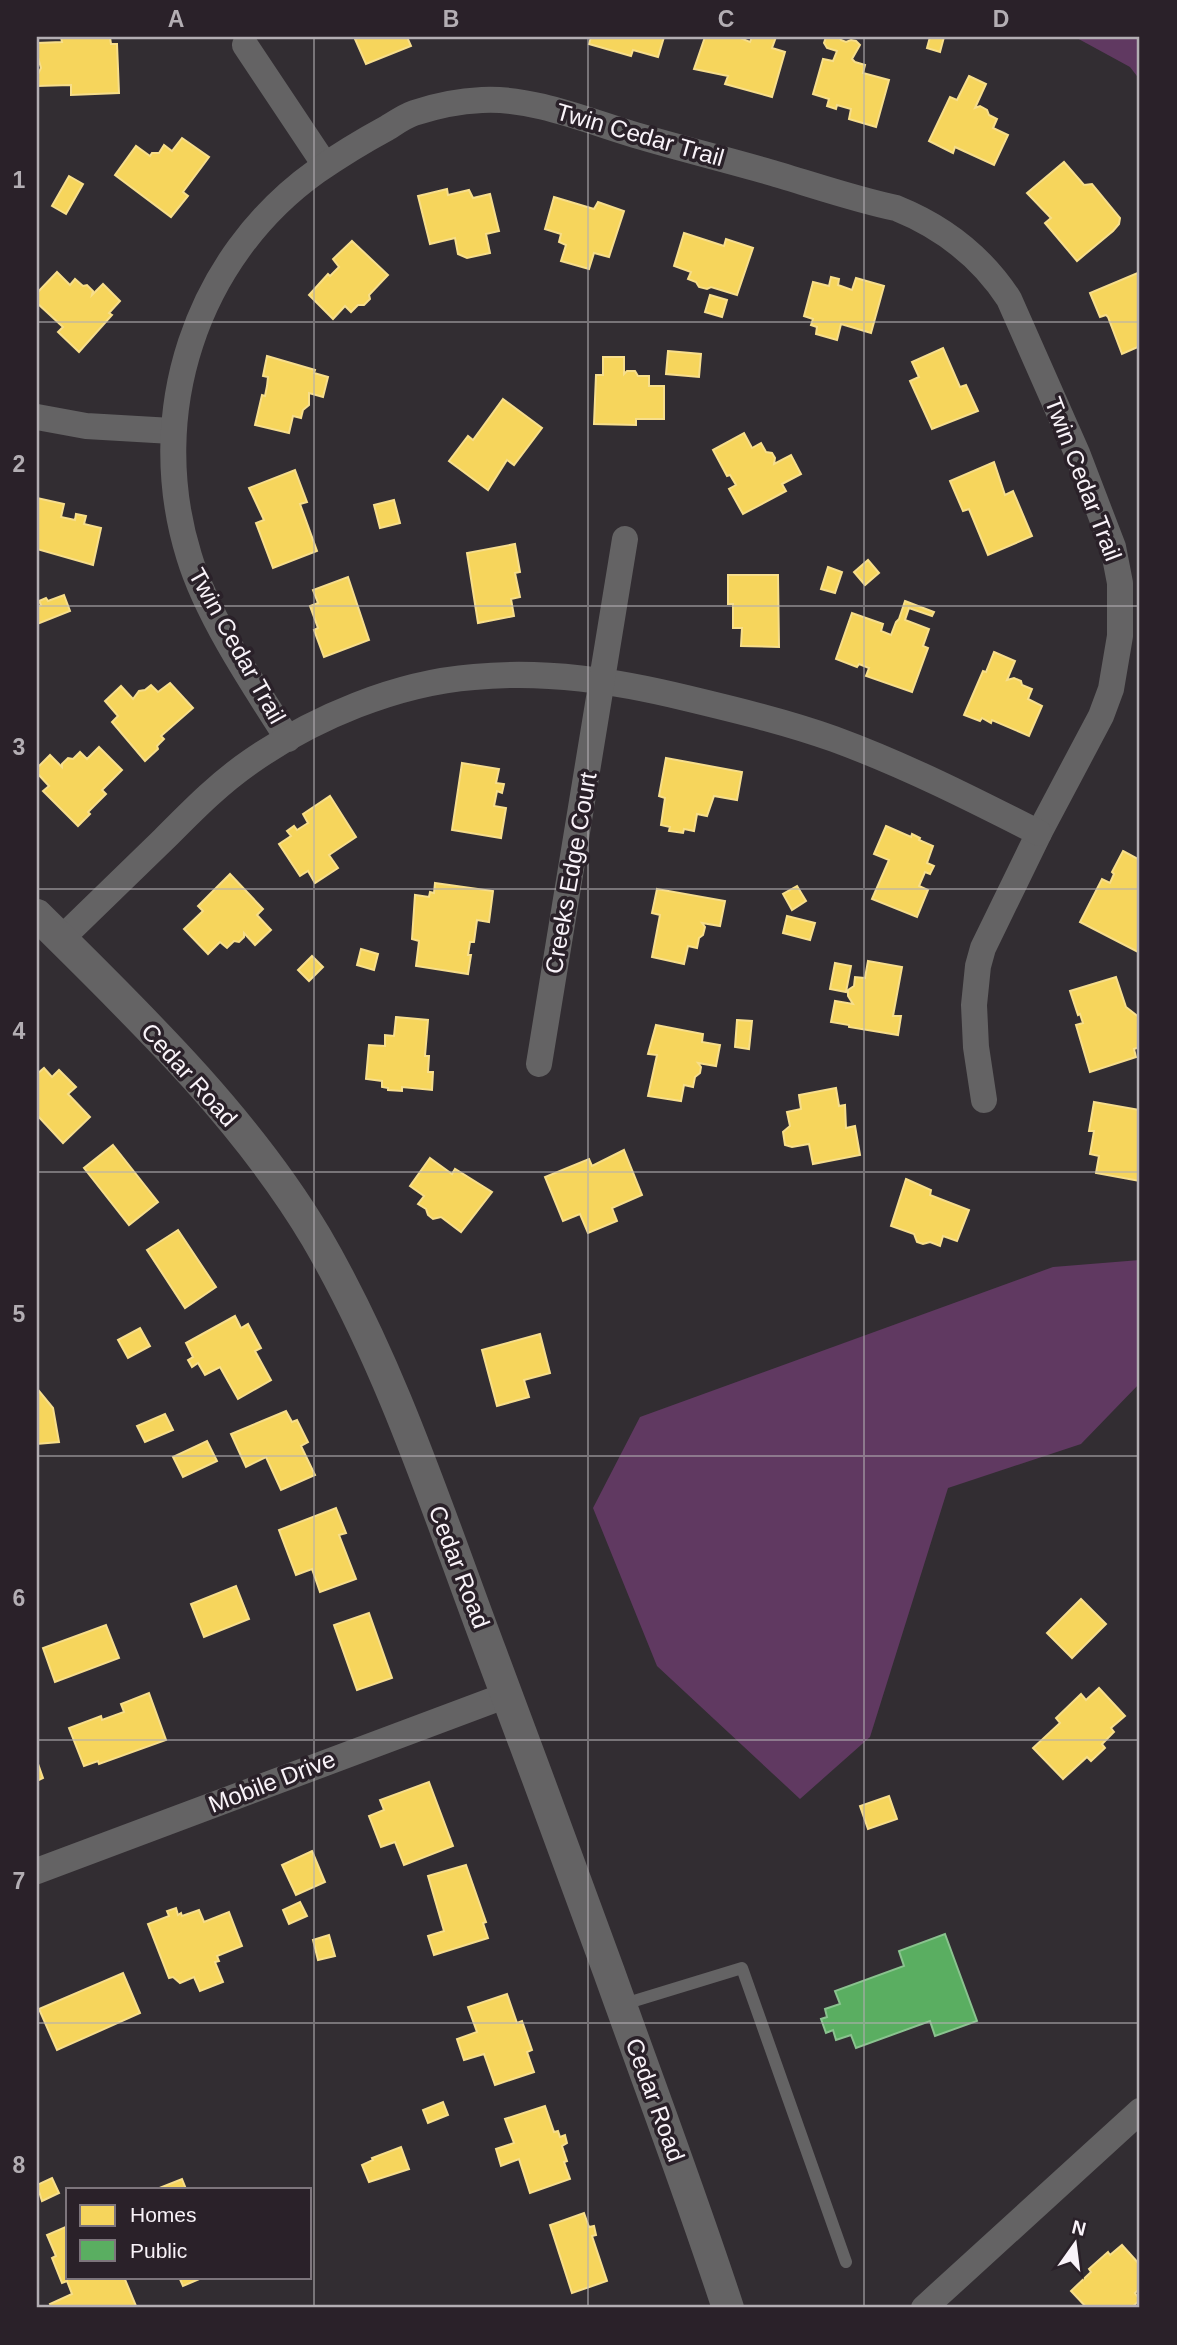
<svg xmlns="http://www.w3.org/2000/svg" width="1177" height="2345" font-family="Arial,sans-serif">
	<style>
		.green { fill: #603961 }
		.homes { fill: #f6d55c; stroke: #f7de8b; stroke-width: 2 }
		.public { fill: #5aae61; stroke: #8ac38f; stroke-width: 2 }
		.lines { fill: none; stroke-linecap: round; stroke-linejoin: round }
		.service { stroke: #646364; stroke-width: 12 }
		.minor { stroke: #646364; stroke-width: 26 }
		.tertiary { stroke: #646364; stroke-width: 32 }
		.grid { fill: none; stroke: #b3aeb3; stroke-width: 2; stroke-opacity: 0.55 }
		.labels { text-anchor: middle; stroke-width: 7; stroke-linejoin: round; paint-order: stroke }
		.street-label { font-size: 24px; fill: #f9f3f9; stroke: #2a2129 }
		.neatline { fill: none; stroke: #b3aeb3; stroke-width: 2.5 }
		.grid-label { font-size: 23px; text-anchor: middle; font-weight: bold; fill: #b3aeb3 }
	</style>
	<rect width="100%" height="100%" fill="#322d32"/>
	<!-- green -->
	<g class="green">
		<path d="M1075 37H1140V80L1130 67Z"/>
		<path d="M1140 1260V1383L1081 1444 948 1488 870 1737 800 1799 657 1666 593 1508 640 1417 1053 1267Z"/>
	</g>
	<!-- homes -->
	<g class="homes">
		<path d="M61 37H110L111 44H117L119 93 71 95V85L37 86V76L41 68 37 54V43L62 42Z"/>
		<path d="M361 37H407L411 46 366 64 355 39Z"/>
		<path d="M591 37H664L658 57 633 50 631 56 589 44Z"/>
		<path d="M705 37H738L750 42 752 37H776L772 48 785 52 772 97 725 84 728 76 694 69Z"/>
		<path d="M826 37H839L841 40 846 42 851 40 856 41 860 45 852 59 855 62 865 65 863 73 889 80 876 127 849 119 851 109 837 105 836 109 827 106 829 99 813 94 823 59 833 61 837 51 827 48 824 43Z"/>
		<path d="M930 37H944L940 52 927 48Z"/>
		<path d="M969 76 986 84 975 108 980 106 987 110 989 115 997 119 993 128 1008 135 994 165 955 147 953 153 929 141 950 97 957 100Z"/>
		<path d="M182 138 209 157 183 192 188 196 171 217 115 175 136 146 150 156 152 153H159L164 145 172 151Z"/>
		<path d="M1064 162 1084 185 1092 184 1120 218 1119 224 1113 231 1077 261 1045 223 1051 218 1027 193Z"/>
		<path d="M69 176 83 184 66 214 52 206Z"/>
		<path d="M447 189 448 195 469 190 473 198 490 194 499 231 486 234 490 253 467 258 458 254 455 238 430 244 418 196Z"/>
		<path d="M554 197 594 209 598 202 624 211 609 257 594 253 589 269 561 261 566 245 559 242 561 234 545 229Z"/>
		<path d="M684 233 724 246 726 239 753 248 737 295 711 287 707 289 699 287 696 282 688 279 691 272 674 266Z"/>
		<path d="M352 241 388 275 369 295 370 299 364 305H358L351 312 345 306 333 319 309 295 328 274 330 276 339 267 333 259Z"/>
		<path d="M57 272 70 285 75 279 83 286 87 285 93 291 92 295 103 284 120 301 109 313 112 315 79 352 58 332 63 327 37 303V293Z"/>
		<path d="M1140 272V346L1122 354 1108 317 1106 315 1100 317 1090 293Z"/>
		<path d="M831 277 839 279 838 285 852 290 856 278 884 286 871 333 841 324 837 340 816 334 817 327 811 325 813 319 804 316 813 282 829 286Z"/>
		<path d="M710 295 727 300 722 317 705 312Z"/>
		<path d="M943 348 960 387 966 385 978 411 932 429 910 381 919 377 912 362Z"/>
		<path d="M668 351 701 354 699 377 666 374Z"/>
		<path d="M267 356 315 370 314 373 328 377 323 397 309 393V405L303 410 301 418 293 416 289 433 255 425 262 395 265 396 267 386 268 377 263 376Z"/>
		<path d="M603 357H624V374L627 371H635L638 376H649V386H664V419H636V425L594 424 596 375H603Z"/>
		<path d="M503 399 542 428 514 465 507 460 488 490 449 461 468 436 473 440Z"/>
		<path d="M744 433 752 448 761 443 766 452 772 453 775 458 774 464 791 455 801 474 782 484 786 491 743 514 729 489 736 485 730 475 727 476 713 450Z"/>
		<path d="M994 462 1005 495 1013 491 1032 536 988 555 969 509 963 511 950 481Z"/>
		<path d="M295 470 307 502 300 504 317 551 273 568 256 523 264 520 249 488Z"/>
		<path d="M37 498 64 504 61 517 75 520 76 514 86 516 84 524 101 528 93 565 37 549Z"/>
		<path d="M394 500 400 523 380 528 374 505Z"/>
		<path d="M515 544 520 572 515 573 520 597 511 599 514 616 478 623 467 553Z"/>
		<path d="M868 560 879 573 865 585 854 572Z"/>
		<path d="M828 567 842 572 835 593 821 589Z"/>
		<path d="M728 575H778L779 647 741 646 742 628H733V604H728Z"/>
		<path d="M348 577 369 640 324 657 314 630 318 628 310 606 318 603 313 590Z"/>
		<path d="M64 595 70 611 37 624V607L41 605 39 601 46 598 48 601Z"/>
		<path d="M905 601 934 612 932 616 909 608 905 620 929 629 923 646 928 648 912 692 866 676 869 668 859 664 857 667 836 659 852 613 883 624 881 631 891 635 896 622 899 619Z"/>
		<path d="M994 652 1015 661 1007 680 1014 678 1021 681 1022 685 1032 689 1028 699 1042 706 1029 736 992 720 991 723 982 718 980 721 964 715 983 671 986 672Z"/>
		<path d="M170 683 193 708 161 736 164 739 157 746 158 749 145 761 112 722 118 716 105 701 121 686 133 699 139 691 145 690 151 685 158 692Z"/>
		<path d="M99 747 122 770 102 790 106 794 88 812 90 814 78 826 43 791 49 786 37 773V768L50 755 62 767V764L68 758 73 759 80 752 87 759Z"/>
		<path d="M666 758 742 772 737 800 714 796 707 816 697 814 694 831 684 829 683 833 669 831 670 827 661 825 665 798 659 796Z"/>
		<path d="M462 763 499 769 496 783 504 784 502 793 497 791 494 806 506 808 501 838 452 830Z"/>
		<path d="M330 796 356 837 329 855 338 868 315 883 308 871 300 876 279 844 291 836 287 831 294 826 297 830 308 823 303 814Z"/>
		<path d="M886 826 911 837 912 834 920 838 919 840 933 846 927 863 934 866 930 874 925 872 919 886 928 890 917 917 872 899 889 860 874 854Z"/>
		<path d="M1123 851 1140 860V949L1138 952 1080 922 1102 879 1110 883 1114 874 1112 872Z"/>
		<path d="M230 874 263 909 257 915 271 930 255 945 244 933V937L239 942 234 941 227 948 220 942 208 954 184 929 203 911 198 906Z"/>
		<path d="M435 883 493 891 489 922 477 920 474 942H470L468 955H471L468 974 416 966 419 941 412 939 415 895 429 897 430 892 434 893Z"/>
		<path d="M797 886 806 901 792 910 783 894Z"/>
		<path d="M657 889 725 901 720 926 702 923 705 927 703 935 699 938 697 948 688 946 684 964 652 957 660 915 652 913Z"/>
		<path d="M787 916 815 923 810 940 783 933Z"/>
		<path d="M361 949 378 954 374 970 357 965Z"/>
		<path d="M312 956 323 967 309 981 298 970Z"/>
		<path d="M868 961 902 967 893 1016H901L898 1035 849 1027V1025L831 1022 835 1001 853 1004 848 996V990L854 986 855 977 865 978Z"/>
		<path d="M835 963 851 966 846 992 830 989Z"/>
		<path d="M1116 977 1126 1007 1140 1018V1047L1134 1049 1136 1057 1090 1072 1076 1025 1083 1023 1080 1014 1078 1015 1070 991Z"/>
		<path d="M396 1017 428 1020 425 1056H429L428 1072H433L432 1090 402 1087V1091L388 1090V1088L382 1087V1081L366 1079 369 1045 385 1046V1035L394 1036Z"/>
		<path d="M737 1020 752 1021 749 1049 735 1047Z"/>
		<path d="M656 1025 703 1034 702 1042 720 1045 716 1066 698 1063 701 1067 700 1073 695 1077 693 1087 684 1085 681 1101 648 1096 657 1055 648 1054Z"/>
		<path d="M44 1068 52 1077 59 1070 76 1087 68 1094 90 1117 63 1143 37 1115V1074Z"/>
		<path d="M836 1088 839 1106 845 1105 846 1128 855 1126 860 1155 813 1164 809 1144 792 1147 785 1145 783 1132 790 1126 787 1112 801 1109 799 1095Z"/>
		<path d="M1094 1102 1140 1110 1138 1136H1140V1181L1096 1173 1099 1156 1090 1154 1094 1131H1089Z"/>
		<path d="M113 1145 158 1202 129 1225 84 1168Z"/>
		<path d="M624 1150 642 1195 612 1208 617 1221 588 1233 580 1214 563 1221 545 1177 589 1159 592 1166Z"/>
		<path d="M430 1158 452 1174 455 1169 492 1192 461 1232 441 1217 433 1219 428 1215 426 1209 418 1204 424 1196 410 1186Z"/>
		<path d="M906 1179 931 1190 930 1195 969 1210 957 1241 943 1236 940 1246 930 1242 923 1244 917 1242 914 1234 891 1226Z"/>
		<path d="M178 1230 216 1287 185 1308 147 1250Z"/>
		<path d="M235 1316 241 1328 248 1324 261 1348 255 1351 271 1380 238 1399 220 1367 205 1375 198 1363 192 1367 188 1360 193 1357 186 1343Z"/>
		<path d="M140 1328 150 1346 128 1358 118 1340Z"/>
		<path d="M540 1334 550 1373 524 1380 529 1397 497 1406 482 1350Z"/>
		<path d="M39 1391 53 1408 59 1442 37 1444V1393Z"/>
		<path d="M286 1411 292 1422 297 1420 308 1442 301 1446 315 1475 281 1490 266 1457 246 1467 231 1434Z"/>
		<path d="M165 1414 173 1430 145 1442 137 1426Z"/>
		<path d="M207 1441 217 1461 183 1477 173 1457Z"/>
		<path d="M336 1508 346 1533 339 1535 356 1579 320 1592 312 1569 296 1575 279 1530Z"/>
		<path d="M236 1586 249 1619 204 1637 191 1604Z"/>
		<path d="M1081 1599 1106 1624 1072 1658 1047 1633Z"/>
		<path d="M369 1613 392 1678 357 1690 334 1625Z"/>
		<path d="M106 1625 119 1658 55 1682 43 1648Z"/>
		<path d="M1099 1688 1125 1716 1111 1728 1114 1732 1102 1744 1105 1748 1091 1761 1087 1757 1063 1779 1033 1748 1060 1723 1056 1718 1081 1694 1086 1700Z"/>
		<path d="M149 1693 166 1740 99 1764 98 1761 84 1766 69 1728 101 1716 102 1720 124 1712 121 1704Z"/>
		<path d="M37 1761 43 1778 37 1781Z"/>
		<path d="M429 1782 453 1846 404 1865 395 1842 381 1847 369 1816 384 1810 380 1800Z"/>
		<path d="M889 1796 897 1819 868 1829 860 1806Z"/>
		<path d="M312 1851 325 1882 296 1895 282 1865Z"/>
		<path d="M466 1865 486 1922 483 1923 488 1938 434 1955 428 1936 444 1931 428 1876Z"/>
		<path d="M300 1902 307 1916 289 1924 283 1910Z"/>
		<path d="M176 1908 178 1915 181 1913 182 1916 199 1910 204 1922 229 1912 242 1946 217 1956 219 1961 215 1962 223 1982 200 1991 194 1977 180 1983 173 1977 169 1978 148 1924 169 1916 167 1911Z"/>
		<path d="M329 1935 335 1956 318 1960 313 1940Z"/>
		<path d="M123 1973 140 2013 57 2050 39 2009Z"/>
		<path d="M507 1994 517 2023 522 2021 532 2050 527 2052 534 2072 495 2085 484 2054 464 2060 457 2039 477 2032 468 2007Z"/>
		<path d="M443 2102 448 2115 428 2123 423 2110Z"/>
		<path d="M545 2106 554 2132 558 2131 560 2137 565 2135 567 2143 562 2146 567 2161 564 2162 570 2179 530 2193 519 2159 501 2166 496 2149 514 2143 505 2119Z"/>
		<path d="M401 2147 409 2169 369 2182 362 2165 373 2160 372 2158Z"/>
		<path d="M52 2178 59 2193 42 2201 37 2185Z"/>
		<path d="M182 2179 186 2189H157Z"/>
		<path d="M584 2213 589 2227 594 2226 596 2235 592 2236 607 2281 572 2293 550 2225Z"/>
		<path d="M68 2226V2277H124L136 2306 131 2308H52L50 2304 72 2294 67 2281 62 2283 52 2258 56 2256 47 2235Z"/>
		<path d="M1122 2245 1140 2265V2288L1135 2293 1140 2300 1131 2308H1087L1071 2291 1091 2272 1089 2269 1108 2252 1110 2255Z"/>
		<path d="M179 2277H204L183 2286Z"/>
	</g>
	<!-- public -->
	<path class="public" d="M945 1934 977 2021 935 2036 930 2021 856 2048 851 2035 836 2040 833 2030 826 2033 821 2019 827 2017 825 2009 840 2004 835 1991 904 1966 899 1951Z"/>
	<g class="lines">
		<!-- service -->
		<path class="service" d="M621 2005 742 1968 846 2262"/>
		<!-- minor -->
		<g class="minor">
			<path d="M245 45 325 165"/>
			<path d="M37 417 86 426 172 431"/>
			<path d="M288 739C254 686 207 616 189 556 145 414 195 258 317 171 340 155 363 141 387 128 395 123 405 116 414 113 435 106 460 101 482 100 531 97 588 121 635 135 679 148 724 159 769 172 811 184 853 199 896 208 943 227 981 256 1009 299L1077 453 1113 547 1120 583V636L1111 689 1101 716 1039 833 983 948 978 966 974 1005 976 1047 984 1100"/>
			<path d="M61 939C95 906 130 872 164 839 191 812 218 784 250 762 313 718 396 683 474 677 546 670 616 681 686 698 736 710 786 722 834 739 905 765 972 799 1039 833"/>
			<path d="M539 1064 625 539"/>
			<path d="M37 1871 507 1695"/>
			<path d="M924 2308 1140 2111"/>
		</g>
		<!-- tertiary -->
		<path class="tertiary" d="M37 915C136 1013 244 1116 316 1237 392 1367 438 1512 491 1653 531 1759 570 1866 609 1972 649 2084 691 2195 728 2308"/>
	</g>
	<!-- grid -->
	<path class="grid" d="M314 37V2308M588 37V2308M864 37V2308M37 322H1140M37 606H1140M37 889H1140M37 1172H1140M37 1456H1140M37 1740H1140M37 2023H1140"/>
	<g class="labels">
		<!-- street labels -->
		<g class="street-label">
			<text transform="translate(640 135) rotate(16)" y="8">Twin Cedar Trail</text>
			<text transform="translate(1083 479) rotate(69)" y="8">Twin Cedar Trail</text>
			<text transform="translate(237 646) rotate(61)" y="8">Twin Cedar Trail</text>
			<text transform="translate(571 873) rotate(-80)" y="8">Creeks Edge Court</text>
			<text transform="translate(189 1075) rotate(48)" y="8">Cedar Road</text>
			<text transform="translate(459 1567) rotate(69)" y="8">Cedar Road</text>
			<text transform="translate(272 1782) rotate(-21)" y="8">Mobile Drive</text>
			<text transform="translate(655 2100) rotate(70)" y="8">Cedar Road</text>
		</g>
	</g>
	<!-- border -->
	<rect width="1177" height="2345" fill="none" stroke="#2a2129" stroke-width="77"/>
	<!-- legend -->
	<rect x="66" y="2188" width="245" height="91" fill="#2a2129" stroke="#7d757c" stroke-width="2"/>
	<rect x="80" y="2205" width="35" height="21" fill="#f6d55c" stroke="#7d757c" stroke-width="2"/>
	<text x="130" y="2222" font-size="21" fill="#f9f3f9">Homes</text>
	<rect x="80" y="2240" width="35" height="21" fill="#5aae61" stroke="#7d757c" stroke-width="2"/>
	<text x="130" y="2258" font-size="21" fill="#f9f3f9">Public</text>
	<!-- north arrow -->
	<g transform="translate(1075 2244) rotate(14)" stroke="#2a2129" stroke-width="5" paint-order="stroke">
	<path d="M0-5L12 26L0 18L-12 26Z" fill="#f9f3f9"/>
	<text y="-10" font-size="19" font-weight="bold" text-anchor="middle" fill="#f9f3f9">N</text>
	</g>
	<rect x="38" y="38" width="1100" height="2268" class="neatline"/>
	<g class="grid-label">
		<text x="176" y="27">A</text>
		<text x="451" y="27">B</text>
		<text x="726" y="27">C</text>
		<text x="1001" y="27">D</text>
		<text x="19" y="188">1</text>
		<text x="19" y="472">2</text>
		<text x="19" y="755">3</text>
		<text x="19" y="1039">4</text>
		<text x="19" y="1322">5</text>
		<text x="19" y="1606">6</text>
		<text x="19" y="1889">7</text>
		<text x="19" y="2173">8</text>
	</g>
</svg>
